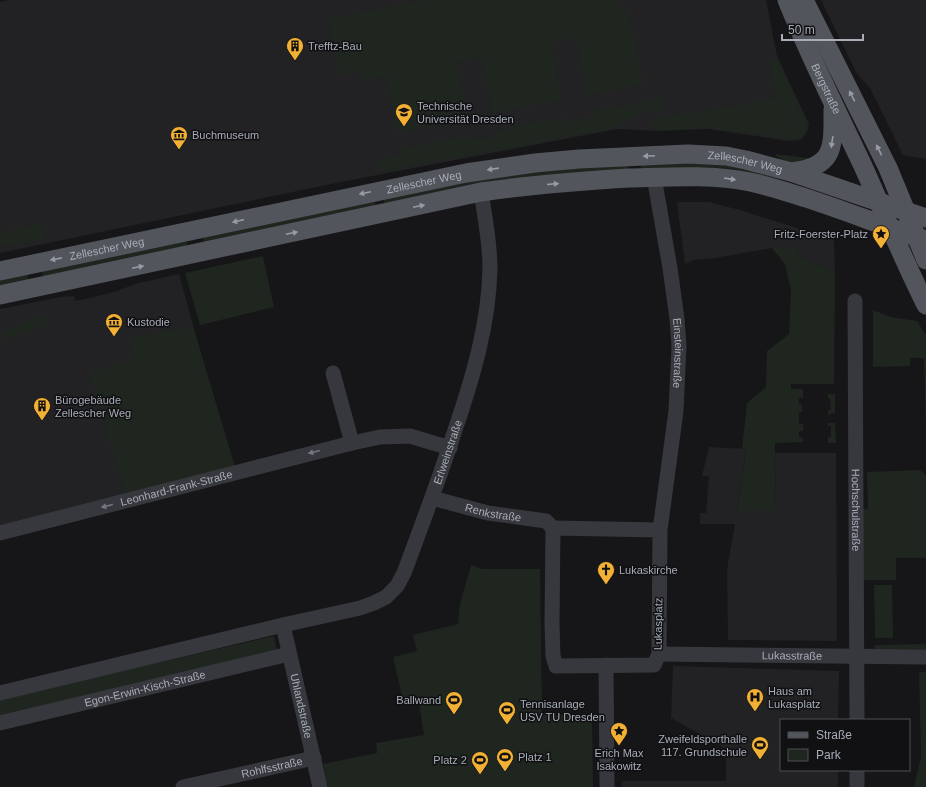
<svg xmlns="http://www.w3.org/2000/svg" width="926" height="787" font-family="Helvetica,sans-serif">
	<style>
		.built { fill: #222225 }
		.green { fill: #1e261f }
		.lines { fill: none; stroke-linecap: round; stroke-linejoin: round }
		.minor { stroke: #37383d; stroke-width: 15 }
		.major { stroke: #53555c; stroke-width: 19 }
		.oneway { fill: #979ba6 }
		.oneway2 { fill: #757881 }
		.labels { text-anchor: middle; stroke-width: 3; stroke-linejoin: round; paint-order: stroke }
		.poi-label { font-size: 11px; fill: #a8adb8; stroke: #111113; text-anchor: start }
		.street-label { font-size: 11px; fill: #a8adb8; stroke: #111113 }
	</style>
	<rect width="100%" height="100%" fill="#161618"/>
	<!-- built -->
	<g class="built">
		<path d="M9 0H766L777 56 809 124 807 132 801 140 789 141 708 129 657 131 617 129 336 183 0 253V2Z"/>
		<path d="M821 0H926V159L903 155 870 88 857 74Z"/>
		<path d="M677 202H709L740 210 834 240 835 272 804 258 796 248H772L715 258 694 260 685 264Z"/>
		<path d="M179 274 209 384 235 467 0 528V309L61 297 74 296 75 301 94 297 117 291 135 284Z"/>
		<path d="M709 447 746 449 737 510H776L775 453H836L837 641 728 640 727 569 735 524H700V513H706L709 476H702Z"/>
		<path d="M673 666 839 671 838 720H781V770H838V787H622V781H726V749L671 718Z"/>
	</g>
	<!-- green -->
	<g class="green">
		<path d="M428 0H613L629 14 644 84 587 95 576 38 551 43 562 100 492 113 481 56 456 62 468 119 397 132 386 75 361 80 359 71 339 75 330 18Z"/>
		<path d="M778 60 800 107 789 123 780 130 769 136 707 128 657 131 653 128V121L656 119 692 111 693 114 776 98 769 62Z"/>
		<path d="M662 99V108L645 112 612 129 379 172 376 160 401 155 400 149 471 135 472 140 496 136V131L566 117 567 122 592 117 591 112Z"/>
		<path d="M801 110C806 120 810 127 802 137L792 140 772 137C785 132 794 122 801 110Z"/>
		<path d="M776 154 808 158 806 165 787 162 776 156Z"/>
		<path d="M697 161 759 170 796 183 734 169 706 167 641 172V162Z"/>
		<path d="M628 163 629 172 385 207 383 196 458 181Z"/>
		<path d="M374 198 376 209 205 246 202 235Z"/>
		<path d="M42 223 46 239 0 246V233Z"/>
		<path d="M186 239 188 249 43 280 42 269Z"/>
		<path d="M772 248H796L804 258 835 272 834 384H791V389H803V398H799V404L802 405V412H799V424H803V431H799V437L803 438V442L775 443 776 510 737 511 746 450 742 449 747 403 766 387 767 351 789 334 791 291 785 264Z"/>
		<path d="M263 256 274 307 200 325 185 273Z"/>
		<path d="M27 272 29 283 0 289V278Z"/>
		<path d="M873 310 890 317 917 321 926 335V437L924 358H910V366L873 367Z"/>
		<path d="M45 313 48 324 6 339 1 334 38 315Z"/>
		<path d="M193 326 235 467 126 496 90 373 134 359 130 339Z"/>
		<path d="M828 394H835V413H831V415H828V410H831L830 399 828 398Z"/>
		<path d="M828 423H835L836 443H828V437H831V426H828Z"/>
		<path d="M920 470 926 475V558H896V580H859L858 510 868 509 867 472Z"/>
		<path d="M471 565 482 569H540L542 714 592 716 593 787H328L323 764 377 753 376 743 424 735 418 697 403 700 393 657 417 651 413 635 458 624 460 604Z"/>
		<path d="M874 585H892L893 638H875Z"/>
		<path d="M274 636 277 652 0 719V699Z"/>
		<path d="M926 644V649H874L875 645Z"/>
		<path d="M919 672H926V787H914L921 757Z"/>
	</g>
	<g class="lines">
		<!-- minor -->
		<g class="minor">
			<path id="s1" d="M654 177 670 268 677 319 679 346 676 411 660 530 659 654 654 665 556 666 553 656 552 624 553 528 660 530"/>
			<path id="s2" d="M855 301 857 720"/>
			<path d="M333 373 352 443"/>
			<path id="s3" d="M432 498 488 513 546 521 553 528"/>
			<path id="s4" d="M0 533 352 443 380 437 410 436 450 448"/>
			<path id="s5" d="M283 625 320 787"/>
			<path id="s6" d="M659 654 926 657"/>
			<path d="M606 665 607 787"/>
			<path id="s7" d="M0 693 283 625 360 608 374 603 386 597 397 586 404 573C421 527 439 480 454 433 472 380 489 325 490 268 490 242 485 218 481 192"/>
			<path id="s8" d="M0 723 289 654"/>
			<path d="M857 770V787"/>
			<path id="s9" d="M183 787 314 758"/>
		</g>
		<!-- major -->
		<g class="major">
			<path id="s10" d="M787 0C810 57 837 111 863 166 884 213 903 259 926 305"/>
			<path d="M804 0 888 168 926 260"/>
			<path d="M791 172C836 167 833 146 833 109"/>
			<path id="s11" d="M0 271 466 173 535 163 579 159 688 154 726 156 746 160 791 172 926 218"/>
			<path d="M0 295 481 192C530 185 580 181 629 178 669 177 710 174 750 182 769 186 787 192 806 198 846 211 886 227 926 240"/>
		</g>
	</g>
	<!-- one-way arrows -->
	<defs><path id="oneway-solid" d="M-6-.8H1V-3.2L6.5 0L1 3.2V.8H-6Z"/></defs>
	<g class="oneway">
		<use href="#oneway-solid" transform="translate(852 96) rotate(-117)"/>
		<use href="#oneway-solid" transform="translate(832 142) rotate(99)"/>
		<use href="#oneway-solid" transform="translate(879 150) rotate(-116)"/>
		<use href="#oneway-solid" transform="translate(649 156) rotate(178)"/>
		<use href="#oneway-solid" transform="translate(493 169) rotate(172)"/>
		<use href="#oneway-solid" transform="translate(730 179) rotate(9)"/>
		<use href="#oneway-solid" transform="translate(553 184) rotate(-5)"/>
		<use href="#oneway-solid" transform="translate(365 193) rotate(168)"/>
		<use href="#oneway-solid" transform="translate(419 206) rotate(-12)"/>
		<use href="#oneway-solid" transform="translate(238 221) rotate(167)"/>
		<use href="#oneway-solid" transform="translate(292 233) rotate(-12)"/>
		<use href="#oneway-solid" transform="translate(56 259) rotate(169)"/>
		<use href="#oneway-solid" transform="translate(138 267) rotate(-12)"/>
	</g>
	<g class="oneway2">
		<use href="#oneway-solid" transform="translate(314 452) rotate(166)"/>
		<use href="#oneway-solid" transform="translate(107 506) rotate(166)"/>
	</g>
	<!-- icons -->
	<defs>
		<symbol id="building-pin" viewBox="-11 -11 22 30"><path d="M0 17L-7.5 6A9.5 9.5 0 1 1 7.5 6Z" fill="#f2b134" stroke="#111113"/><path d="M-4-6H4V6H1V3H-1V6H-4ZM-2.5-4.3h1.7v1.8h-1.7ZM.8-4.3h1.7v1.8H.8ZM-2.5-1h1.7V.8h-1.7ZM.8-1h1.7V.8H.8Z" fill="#111"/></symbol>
		<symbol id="university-pin" viewBox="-11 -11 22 30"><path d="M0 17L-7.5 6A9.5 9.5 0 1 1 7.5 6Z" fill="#f2b134" stroke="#111113"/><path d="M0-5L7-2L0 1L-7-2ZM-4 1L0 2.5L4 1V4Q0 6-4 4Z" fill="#111"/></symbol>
		<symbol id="museum-pin" viewBox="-11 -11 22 30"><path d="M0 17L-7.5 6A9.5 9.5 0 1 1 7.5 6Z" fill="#f2b134" stroke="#111113"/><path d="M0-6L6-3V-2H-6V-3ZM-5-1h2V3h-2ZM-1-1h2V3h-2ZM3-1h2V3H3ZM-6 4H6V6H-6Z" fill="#111"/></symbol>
		<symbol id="sight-pin" viewBox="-11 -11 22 30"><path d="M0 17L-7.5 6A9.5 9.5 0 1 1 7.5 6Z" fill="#f2b134" stroke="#111113"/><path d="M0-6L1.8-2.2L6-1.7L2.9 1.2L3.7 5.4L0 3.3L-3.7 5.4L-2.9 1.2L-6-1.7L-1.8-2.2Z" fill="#111"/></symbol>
		<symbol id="church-pin" viewBox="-11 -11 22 30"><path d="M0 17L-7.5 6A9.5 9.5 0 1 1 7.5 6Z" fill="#f2b134" stroke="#111113"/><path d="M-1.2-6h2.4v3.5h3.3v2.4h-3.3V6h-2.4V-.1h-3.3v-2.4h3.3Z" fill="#111"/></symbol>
		<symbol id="hospital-pin" viewBox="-11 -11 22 30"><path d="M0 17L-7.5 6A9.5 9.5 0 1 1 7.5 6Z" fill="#f2b134" stroke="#111113"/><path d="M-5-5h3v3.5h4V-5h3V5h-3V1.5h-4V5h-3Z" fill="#111"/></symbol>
		<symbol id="stadium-pin" viewBox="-11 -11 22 30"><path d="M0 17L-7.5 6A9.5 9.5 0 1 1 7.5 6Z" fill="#f2b134" stroke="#111113"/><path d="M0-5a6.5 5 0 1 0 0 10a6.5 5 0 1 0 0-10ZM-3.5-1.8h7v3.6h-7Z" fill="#111"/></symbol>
	</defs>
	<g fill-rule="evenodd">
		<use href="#building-pin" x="285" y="36" width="20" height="27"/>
		<use href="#university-pin" x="394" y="102" width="20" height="27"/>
		<use href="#museum-pin" x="169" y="125" width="20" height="27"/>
		<use href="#sight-pin" x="871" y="224" width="20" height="27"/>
		<use href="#museum-pin" x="104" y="312" width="20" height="27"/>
		<use href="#building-pin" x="32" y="396" width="20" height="27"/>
		<use href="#church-pin" x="596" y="560" width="20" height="27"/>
		<use href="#hospital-pin" x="745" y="687" width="20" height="27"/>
		<use href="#stadium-pin" x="444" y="690" width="20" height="27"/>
		<use href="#stadium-pin" x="497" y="700" width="20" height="27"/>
		<use href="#sight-pin" x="609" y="721" width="20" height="27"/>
		<use href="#stadium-pin" x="750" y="735" width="20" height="27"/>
		<use href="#stadium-pin" x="495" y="747" width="20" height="27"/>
		<use href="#stadium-pin" x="470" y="750" width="20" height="27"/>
	</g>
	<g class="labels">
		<!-- poi labels -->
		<g class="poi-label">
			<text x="308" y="50">Trefftz-Bau</text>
			<text x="417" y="110">Technische<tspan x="417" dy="13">Universität Dresden</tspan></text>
			<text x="192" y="139">Buchmuseum</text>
			<text x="868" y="238" text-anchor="end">Fritz-Foerster-Platz</text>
			<text x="127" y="326">Kustodie</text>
			<text x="55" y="404">Bürogebäude<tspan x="55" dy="13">Zellescher Weg</tspan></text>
			<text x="619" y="574">Lukaskirche</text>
			<text x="768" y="695">Haus am<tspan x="768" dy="13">Lukasplatz</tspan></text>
			<text x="441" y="704" text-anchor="end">Ballwand</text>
			<text x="520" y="708">Tennisanlage<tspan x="520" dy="13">USV TU Dresden</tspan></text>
			<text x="747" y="743" text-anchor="end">Zweifeldsporthalle<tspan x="747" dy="13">117. Grundschule</tspan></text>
			<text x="619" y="757" text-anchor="middle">Erich Max<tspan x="619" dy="13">Isakowitz</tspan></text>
			<text x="518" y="761">Platz 1</text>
			<text x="467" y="764" text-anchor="end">Platz 2</text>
		</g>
		<!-- street labels -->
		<g class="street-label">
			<text dy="4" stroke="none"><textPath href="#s10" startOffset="97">Bergstraße</textPath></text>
			<text dy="4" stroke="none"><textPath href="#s11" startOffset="757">Zellescher Weg</textPath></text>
			<text dy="4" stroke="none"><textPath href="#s11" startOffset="433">Zellescher Weg</textPath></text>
			<text dy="4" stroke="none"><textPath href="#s11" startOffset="109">Zellescher Weg</textPath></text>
			<text dy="4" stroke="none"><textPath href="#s1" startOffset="178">Einsteinstraße</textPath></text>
			<text dy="4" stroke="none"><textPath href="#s7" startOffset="557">Erlweinstraße</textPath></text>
			<text dy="4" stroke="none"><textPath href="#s4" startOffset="182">Leonhard-Frank-Straße</textPath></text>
			<text dy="4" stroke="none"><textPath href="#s2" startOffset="209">Hochschulstraße</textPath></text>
			<text dy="4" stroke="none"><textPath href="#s3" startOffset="63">Renkstraße</textPath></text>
			<text transform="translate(658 624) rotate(-89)" y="4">Lukasplatz</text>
			<text dy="4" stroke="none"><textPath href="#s6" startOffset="133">Lukasstraße</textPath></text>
			<text dy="4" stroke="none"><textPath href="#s8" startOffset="149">Egon-Erwin-Kisch-Straße</textPath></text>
			<text dy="4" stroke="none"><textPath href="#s5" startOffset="83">Uhlandstraße</textPath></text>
			<text dy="4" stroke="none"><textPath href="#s9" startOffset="91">Rohlfsstraße</textPath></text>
		</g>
	</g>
	<!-- legend -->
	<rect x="780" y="719" width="130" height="52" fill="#111113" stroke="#4d4f55"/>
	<rect x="788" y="732" width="20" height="6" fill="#53555c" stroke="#4d4f55"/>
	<text x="816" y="739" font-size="12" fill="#a8adb8">Straße</text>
	<rect x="788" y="749" width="20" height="12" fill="#1e261f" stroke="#4d4f55"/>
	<text x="816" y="759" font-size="12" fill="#a8adb8">Park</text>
	<!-- scale -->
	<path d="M782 34v6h81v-6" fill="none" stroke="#a8adb8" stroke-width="2"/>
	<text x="788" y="34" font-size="12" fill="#a8adb8" stroke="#111113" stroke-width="3" paint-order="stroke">50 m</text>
</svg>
